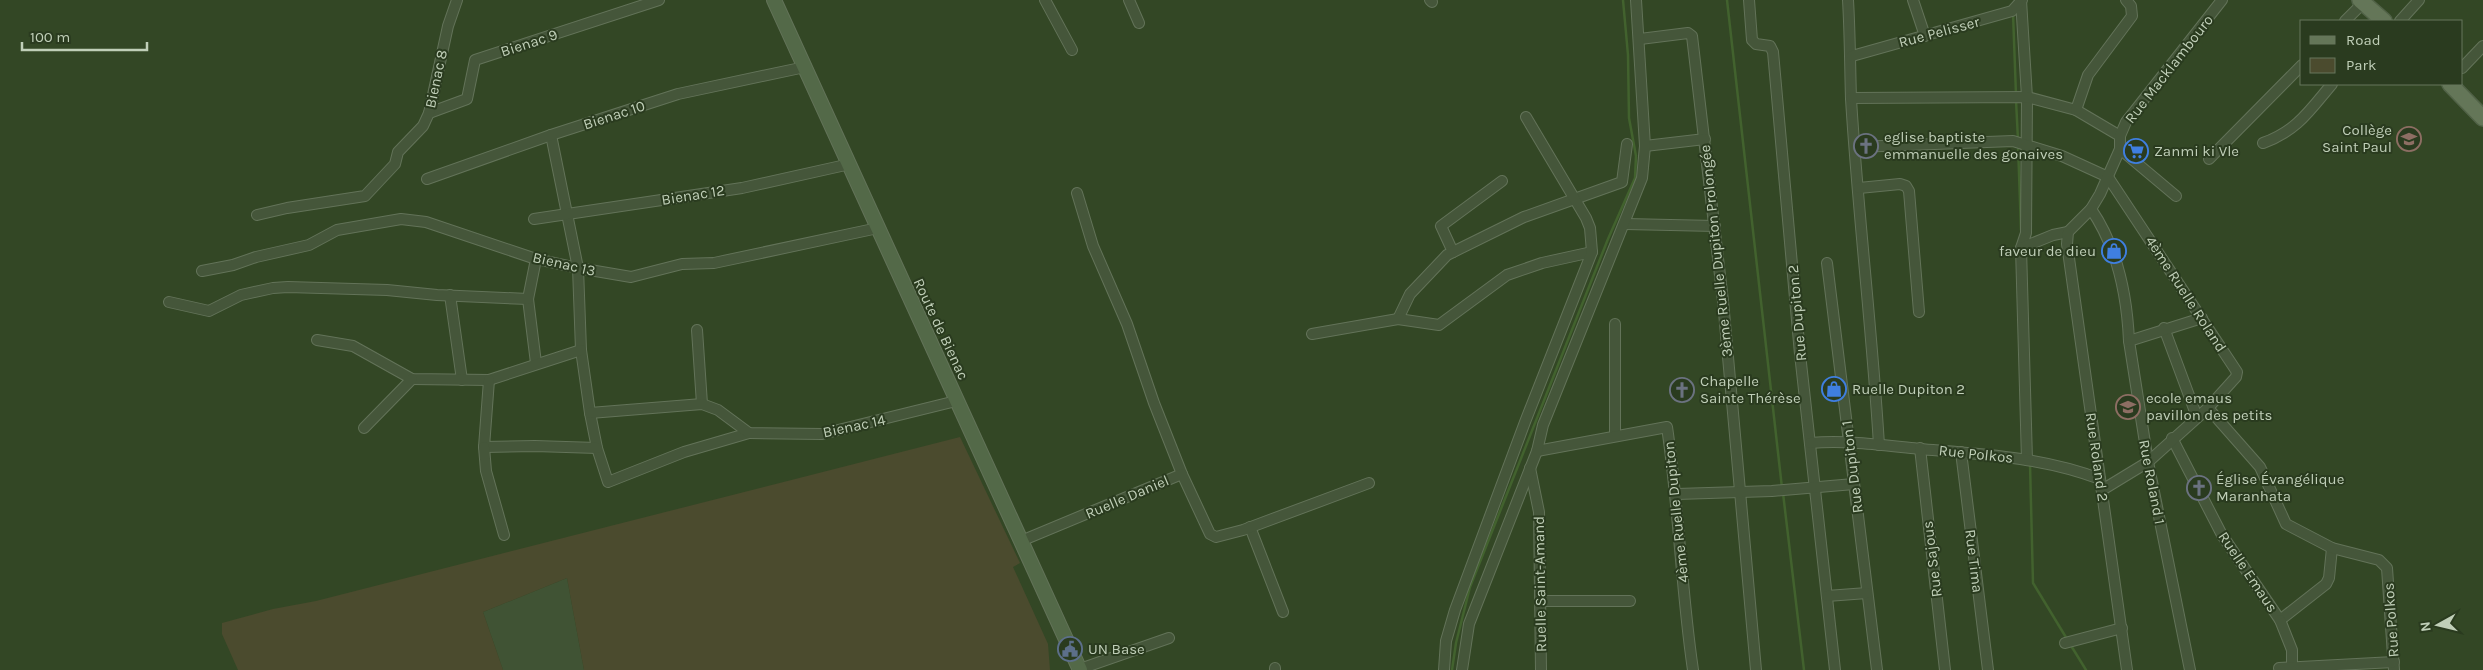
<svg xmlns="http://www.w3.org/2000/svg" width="2483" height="670" font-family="Karla,sans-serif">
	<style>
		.airport { fill: #405334 }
		.green { fill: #4b4b2e }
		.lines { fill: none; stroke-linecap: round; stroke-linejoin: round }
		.stream { stroke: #42622e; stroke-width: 2.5 }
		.minor-casing { stroke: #637359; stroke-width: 12 }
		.secondary-casing { stroke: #637359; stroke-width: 16 }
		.primary-casing { stroke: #516247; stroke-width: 18 }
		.minor { stroke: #45563a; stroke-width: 10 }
		.secondary { stroke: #536948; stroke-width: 14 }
		.primary { stroke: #647658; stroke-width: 15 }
		.labels { text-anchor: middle; stroke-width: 4; stroke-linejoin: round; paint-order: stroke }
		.street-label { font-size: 15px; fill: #c0cfb8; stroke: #2a3b1f }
		.poi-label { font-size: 15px; fill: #c0cfb8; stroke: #2a3b1f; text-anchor: start }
	</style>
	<rect width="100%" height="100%" fill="#334725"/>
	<!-- airport -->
	<path class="airport" d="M567 578 584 670H503L483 612Z"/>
	<!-- green -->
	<path class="green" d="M960 437 1020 563 1013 567 1048 644 1050 670H584L567 578 483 612 503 670H238L222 634V623L273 609 316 601Z"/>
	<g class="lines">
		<!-- stream -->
		<g class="stream">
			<path d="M1727 0 1782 488"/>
			<path d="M2013 13 2016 95"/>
			<path d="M2016 100 2018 140"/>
			<path d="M2018 145 2021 230"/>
			<path d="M2030 464 2033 583 2067 639"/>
			<path d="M1783 493 1804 670"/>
			<path d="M2070 644 2086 670"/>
			<path d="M1452 670 1456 643 1470 587 1608 239 1635 178 1636 156 1629 118 1628 55 1623 0"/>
		</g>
		<defs>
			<g id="minor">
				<path d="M1045 0 1072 50"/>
				<path d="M1129 0 1139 23"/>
				<path d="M1430 0 1432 2"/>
				<path d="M1749 0 1752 40 1756 44 1770 46 1773 52 1800 354 1835 670"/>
				<path d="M1848 0C1850 33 1850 66 1851 99 1858 214 1872 329 1879 445"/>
				<path d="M1913 0 1925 36"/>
				<path d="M2021 0 2027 97 2026 233 2021 248 2027 460"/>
				<path d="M2345 21 2363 3"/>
				<path d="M2400 21 2419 0"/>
				<path d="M1640 39 1688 33 1692 36 1723 301 1756 670"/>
				<path d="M1852 56 2012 11 2022 0"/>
				<path d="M2462 68 2483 46"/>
				<path d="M1851 98 2027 97 2076 110 2120 136"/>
				<path d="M2076 110 2088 75 2132 16 2131 6 2126 0"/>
				<path d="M429 113 467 99 475 60 659 0"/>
				<path d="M551 135 578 268 581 350 590 413 597 448 608 482 684 452 749 433"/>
				<path d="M2263 143C2297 131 2310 110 2332 84"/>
				<path d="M1645 146 1705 139"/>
				<path d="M1856 147 2013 141 2062 156 2108 177 2237 372 2236 377 2208 408"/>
				<path d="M2120 149 2176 196"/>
				<path d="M2209 159 2302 65"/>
				<path d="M427 179 551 135 678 94 805 67"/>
				<path d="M1859 188 1900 184 1906 186 1909 191 1919 312"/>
				<path d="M1077 193 1093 246 1127 324 1154 403 1182 474"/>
				<path d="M2091 209C2117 247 2127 295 2129 341L2148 462 2190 670"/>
				<path d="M257 215 287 208 365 196 395 164 398 152 423 126 429 113 448 26 457 0"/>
				<path d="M534 219 742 188 850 164"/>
				<path d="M1626 224 1715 226"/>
				<path d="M2021 248 2053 235 2068 232"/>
				<path d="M1453 252 1441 226 1502 181"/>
				<path d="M1827 263 1877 670"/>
				<path d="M202 271 233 265 256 257 309 245 337 230 401 219 426 222 536 259 578 268 631 277 682 264 714 263 878 228"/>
				<path d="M450 295 462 380"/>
				<path d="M528 299 536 363"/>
				<path d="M169 302 209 311 241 295 273 288 288 287 387 290 437 295 528 299 536 259"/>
				<path d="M1398 319 1410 294 1447 255 1524 217 1622 182 1627 144"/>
				<path d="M2164 328 2197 417"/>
				<path d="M697 330 702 404"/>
				<path d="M1312 334 1398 319 1439 325 1507 275 1542 263 1592 252"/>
				<path d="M317 340 353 346 412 379 489 380 581 350"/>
				<path d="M2129 341 2202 318"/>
				<path d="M489 380 484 447 535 446 597 448"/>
				<path d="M590 413 702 404 718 410 749 433 822 434 956 401"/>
				<path d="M364 428 412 379"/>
				<path d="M1615 436V324"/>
				<path d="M2172 438 2222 535 2280 620 2326 584 2329 578 2332 548"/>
				<path d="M1810 443C1847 440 1883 445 1920 449 1980 454 2043 457 2100 479"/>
				<path d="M484 447 486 471 504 535"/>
				<path d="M1920 448 1945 670"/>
				<path d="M1537 451 1667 427C1679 508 1681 589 1693 670"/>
				<path d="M1961 452 1988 670"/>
				<path d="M1530 468 1539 512 1541 670"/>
				<path d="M2102 490 2148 462 2208 408 2260 467 2286 524 2332 548 2379 560 2387 568 2394 670"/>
				<path d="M1677 494 1772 491 1854 484"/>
				<path d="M1250 527 1283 612"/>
				<path d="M1021 541 1182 474 1210 534 1216 537 1243 530 1369 483"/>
				<path d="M1827 596 1867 593"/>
				<path d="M1540 601H1630"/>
				<path d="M2280 620 2292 650V667"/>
				<path d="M2065 643 2122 628"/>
				<path d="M1275 668V670"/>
				<path d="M2279 668 2394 662"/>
				<path d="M1080 669 1169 638"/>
				<path d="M1444 670 1446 641 1455 610 1525 422 1592 252 1590 228 1586 218 1526 117"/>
				<path d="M1462 670 1469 624 1537 451 1543 425 1642 178 1645 146 1636 0"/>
				<path d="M2127 670 2067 244 2068 232 2091 209 2100 194 2120 149V136L2126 122 2222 0"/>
			</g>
			<path id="secondary" d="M774 0 1080 670"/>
			<g id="primary">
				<path d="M2360 0 2384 21"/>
				<path d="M2450 84 2483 118"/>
			</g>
		</defs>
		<!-- minor casing -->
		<use href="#minor" class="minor-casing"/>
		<!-- secondary casing -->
		<use href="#secondary" class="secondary-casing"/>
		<!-- primary casing -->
		<use href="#primary" class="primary-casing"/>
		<!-- minor -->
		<use href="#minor" class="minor"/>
		<!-- secondary -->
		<use href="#secondary" class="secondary"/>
		<!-- primary -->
		<use href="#primary" class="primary"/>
	</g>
	<!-- icons -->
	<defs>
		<symbol id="school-ring" viewBox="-11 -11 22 22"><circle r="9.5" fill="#2a3b1f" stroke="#8d6e63" stroke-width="1.5"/><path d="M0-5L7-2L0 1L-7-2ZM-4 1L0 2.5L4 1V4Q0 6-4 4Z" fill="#8d6e63"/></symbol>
		<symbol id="church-ring" viewBox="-11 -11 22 22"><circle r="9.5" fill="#2a3b1f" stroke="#6b7280" stroke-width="1.5"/><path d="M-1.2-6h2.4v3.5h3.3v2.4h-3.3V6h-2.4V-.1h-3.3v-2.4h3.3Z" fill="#6b7280"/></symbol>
		<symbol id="supermarket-ring" viewBox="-11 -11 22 22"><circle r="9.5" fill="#2a3b1f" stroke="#3f7fe0" stroke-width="1.5"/><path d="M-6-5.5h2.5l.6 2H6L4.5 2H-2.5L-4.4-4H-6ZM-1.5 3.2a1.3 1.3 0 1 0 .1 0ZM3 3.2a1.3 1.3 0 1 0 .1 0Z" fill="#3f7fe0"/></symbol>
		<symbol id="shop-ring" viewBox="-11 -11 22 22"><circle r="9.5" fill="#2a3b1f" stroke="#3f7fe0" stroke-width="1.5"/><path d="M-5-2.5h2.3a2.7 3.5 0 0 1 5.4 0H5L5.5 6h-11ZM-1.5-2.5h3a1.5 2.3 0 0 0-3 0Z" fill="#3f7fe0"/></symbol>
		<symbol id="civic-ring" viewBox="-11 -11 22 22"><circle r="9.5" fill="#2a3b1f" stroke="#5c6f8a" stroke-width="1.5"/><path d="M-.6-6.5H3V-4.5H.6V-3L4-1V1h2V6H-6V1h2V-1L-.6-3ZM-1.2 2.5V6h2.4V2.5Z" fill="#5c6f8a"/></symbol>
	</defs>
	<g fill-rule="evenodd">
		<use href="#school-ring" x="2395" y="125" width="28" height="28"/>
		<use href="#church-ring" x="1852" y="132" width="28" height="28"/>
		<use href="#supermarket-ring" x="2122" y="137" width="28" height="28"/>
		<use href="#shop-ring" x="2100" y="237" width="28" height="28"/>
		<use href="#shop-ring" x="1820" y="375" width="28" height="28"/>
		<use href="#church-ring" x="1668" y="376" width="28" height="28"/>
		<use href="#school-ring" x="2114" y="393" width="28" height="28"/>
		<use href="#church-ring" x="2185" y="474" width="28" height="28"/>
		<use href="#civic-ring" x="1056" y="635" width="28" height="28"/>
	</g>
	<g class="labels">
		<!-- street labels -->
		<g class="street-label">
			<text transform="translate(1939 32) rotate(-15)" y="5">Rue Pelisser</text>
			<text transform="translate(529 43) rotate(-18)" y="5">Bienac 9</text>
			<text transform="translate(2169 69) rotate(-52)" y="5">Rue Macklambouro</text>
			<text transform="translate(436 79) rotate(-78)" y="5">Bienac 8</text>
			<text transform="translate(614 115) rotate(-18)" y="5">Bienac 10</text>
			<text transform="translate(693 195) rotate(-9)" y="5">Bienac 12</text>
			<text transform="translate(1716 251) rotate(-96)" y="5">3ème Ruelle Dupiton Prolongée</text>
			<text transform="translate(564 264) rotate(13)" y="5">Bienac 13</text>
			<text transform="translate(2186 294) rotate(57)" y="5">4ème Ruelle Roland</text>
			<text transform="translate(1797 313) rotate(-95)" y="5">Rue Dupiton 2</text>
			<text transform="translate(941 329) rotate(65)" y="5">Route de Bienac</text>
			<text transform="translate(854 426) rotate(-12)" y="5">Bienac 14</text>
			<text transform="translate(1976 454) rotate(6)" y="5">Rue Polkos</text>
			<text transform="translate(2097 457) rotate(82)" y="5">Rue Roland 2</text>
			<text transform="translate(1852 467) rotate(-97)" y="5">Rue Dupiton 1</text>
			<text transform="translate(2152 482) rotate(79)" y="5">Rue Roland 1</text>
			<text transform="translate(1127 497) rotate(-23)" y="5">Ruelle Daniel</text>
			<text transform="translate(1676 512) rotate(-96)" y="5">4ème Ruelle Dupiton</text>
			<text transform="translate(1932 559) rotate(-97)" y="5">Rue Sajous</text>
			<text transform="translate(1974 561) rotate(83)" y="5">Rue Tima</text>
			<text transform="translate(2248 572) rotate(56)" y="5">Ruelle Emaus</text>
			<text transform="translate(1540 584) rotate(-91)" y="5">Ruelle Saint-Amand</text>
			<text transform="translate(2391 620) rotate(-94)" y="5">Rue Polkos</text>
		</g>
		<!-- poi labels -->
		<g class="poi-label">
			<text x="2392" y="135" text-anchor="end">Collège<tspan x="2392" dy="17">Saint Paul</tspan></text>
			<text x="1884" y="142">eglise baptiste<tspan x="1884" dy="17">emmanuelle des gonaives</tspan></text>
			<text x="2154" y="156">Zanmi ki Vle</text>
			<text x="2096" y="256" text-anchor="end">faveur de dieu</text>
			<text x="1700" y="386">Chapelle<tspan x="1700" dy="17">Sainte Thérèse</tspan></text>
			<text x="1852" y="394">Ruelle Dupiton 2</text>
			<text x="2146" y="403">ecole emaus<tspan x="2146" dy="17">pavillon des petits</tspan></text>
			<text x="2216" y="484">Église Évangélique<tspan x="2216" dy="17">Maranhata</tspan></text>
			<text x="1088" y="654">UN Base</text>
		</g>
	</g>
	<!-- legend -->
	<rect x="2300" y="20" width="162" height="65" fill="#2a3b1f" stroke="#66765c"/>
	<rect x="2310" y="36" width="25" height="8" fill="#647658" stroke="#66765c"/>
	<text x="2346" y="45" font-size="15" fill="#c0cfb8">Road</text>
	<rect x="2310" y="58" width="25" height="15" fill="#4b4b2e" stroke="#66765c"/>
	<text x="2346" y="70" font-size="15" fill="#c0cfb8">Park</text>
	<!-- north arrow -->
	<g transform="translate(2438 625) rotate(262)" stroke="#2a3b1f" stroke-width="4" paint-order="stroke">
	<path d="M0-4L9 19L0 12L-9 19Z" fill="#c0cfb8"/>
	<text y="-8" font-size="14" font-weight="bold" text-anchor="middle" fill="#c0cfb8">N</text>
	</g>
	<!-- scale -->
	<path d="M22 42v8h125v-8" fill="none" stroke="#c0cfb8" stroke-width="2.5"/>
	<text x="30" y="42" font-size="15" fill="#c0cfb8" stroke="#2a3b1f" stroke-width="4" paint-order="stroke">100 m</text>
</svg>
